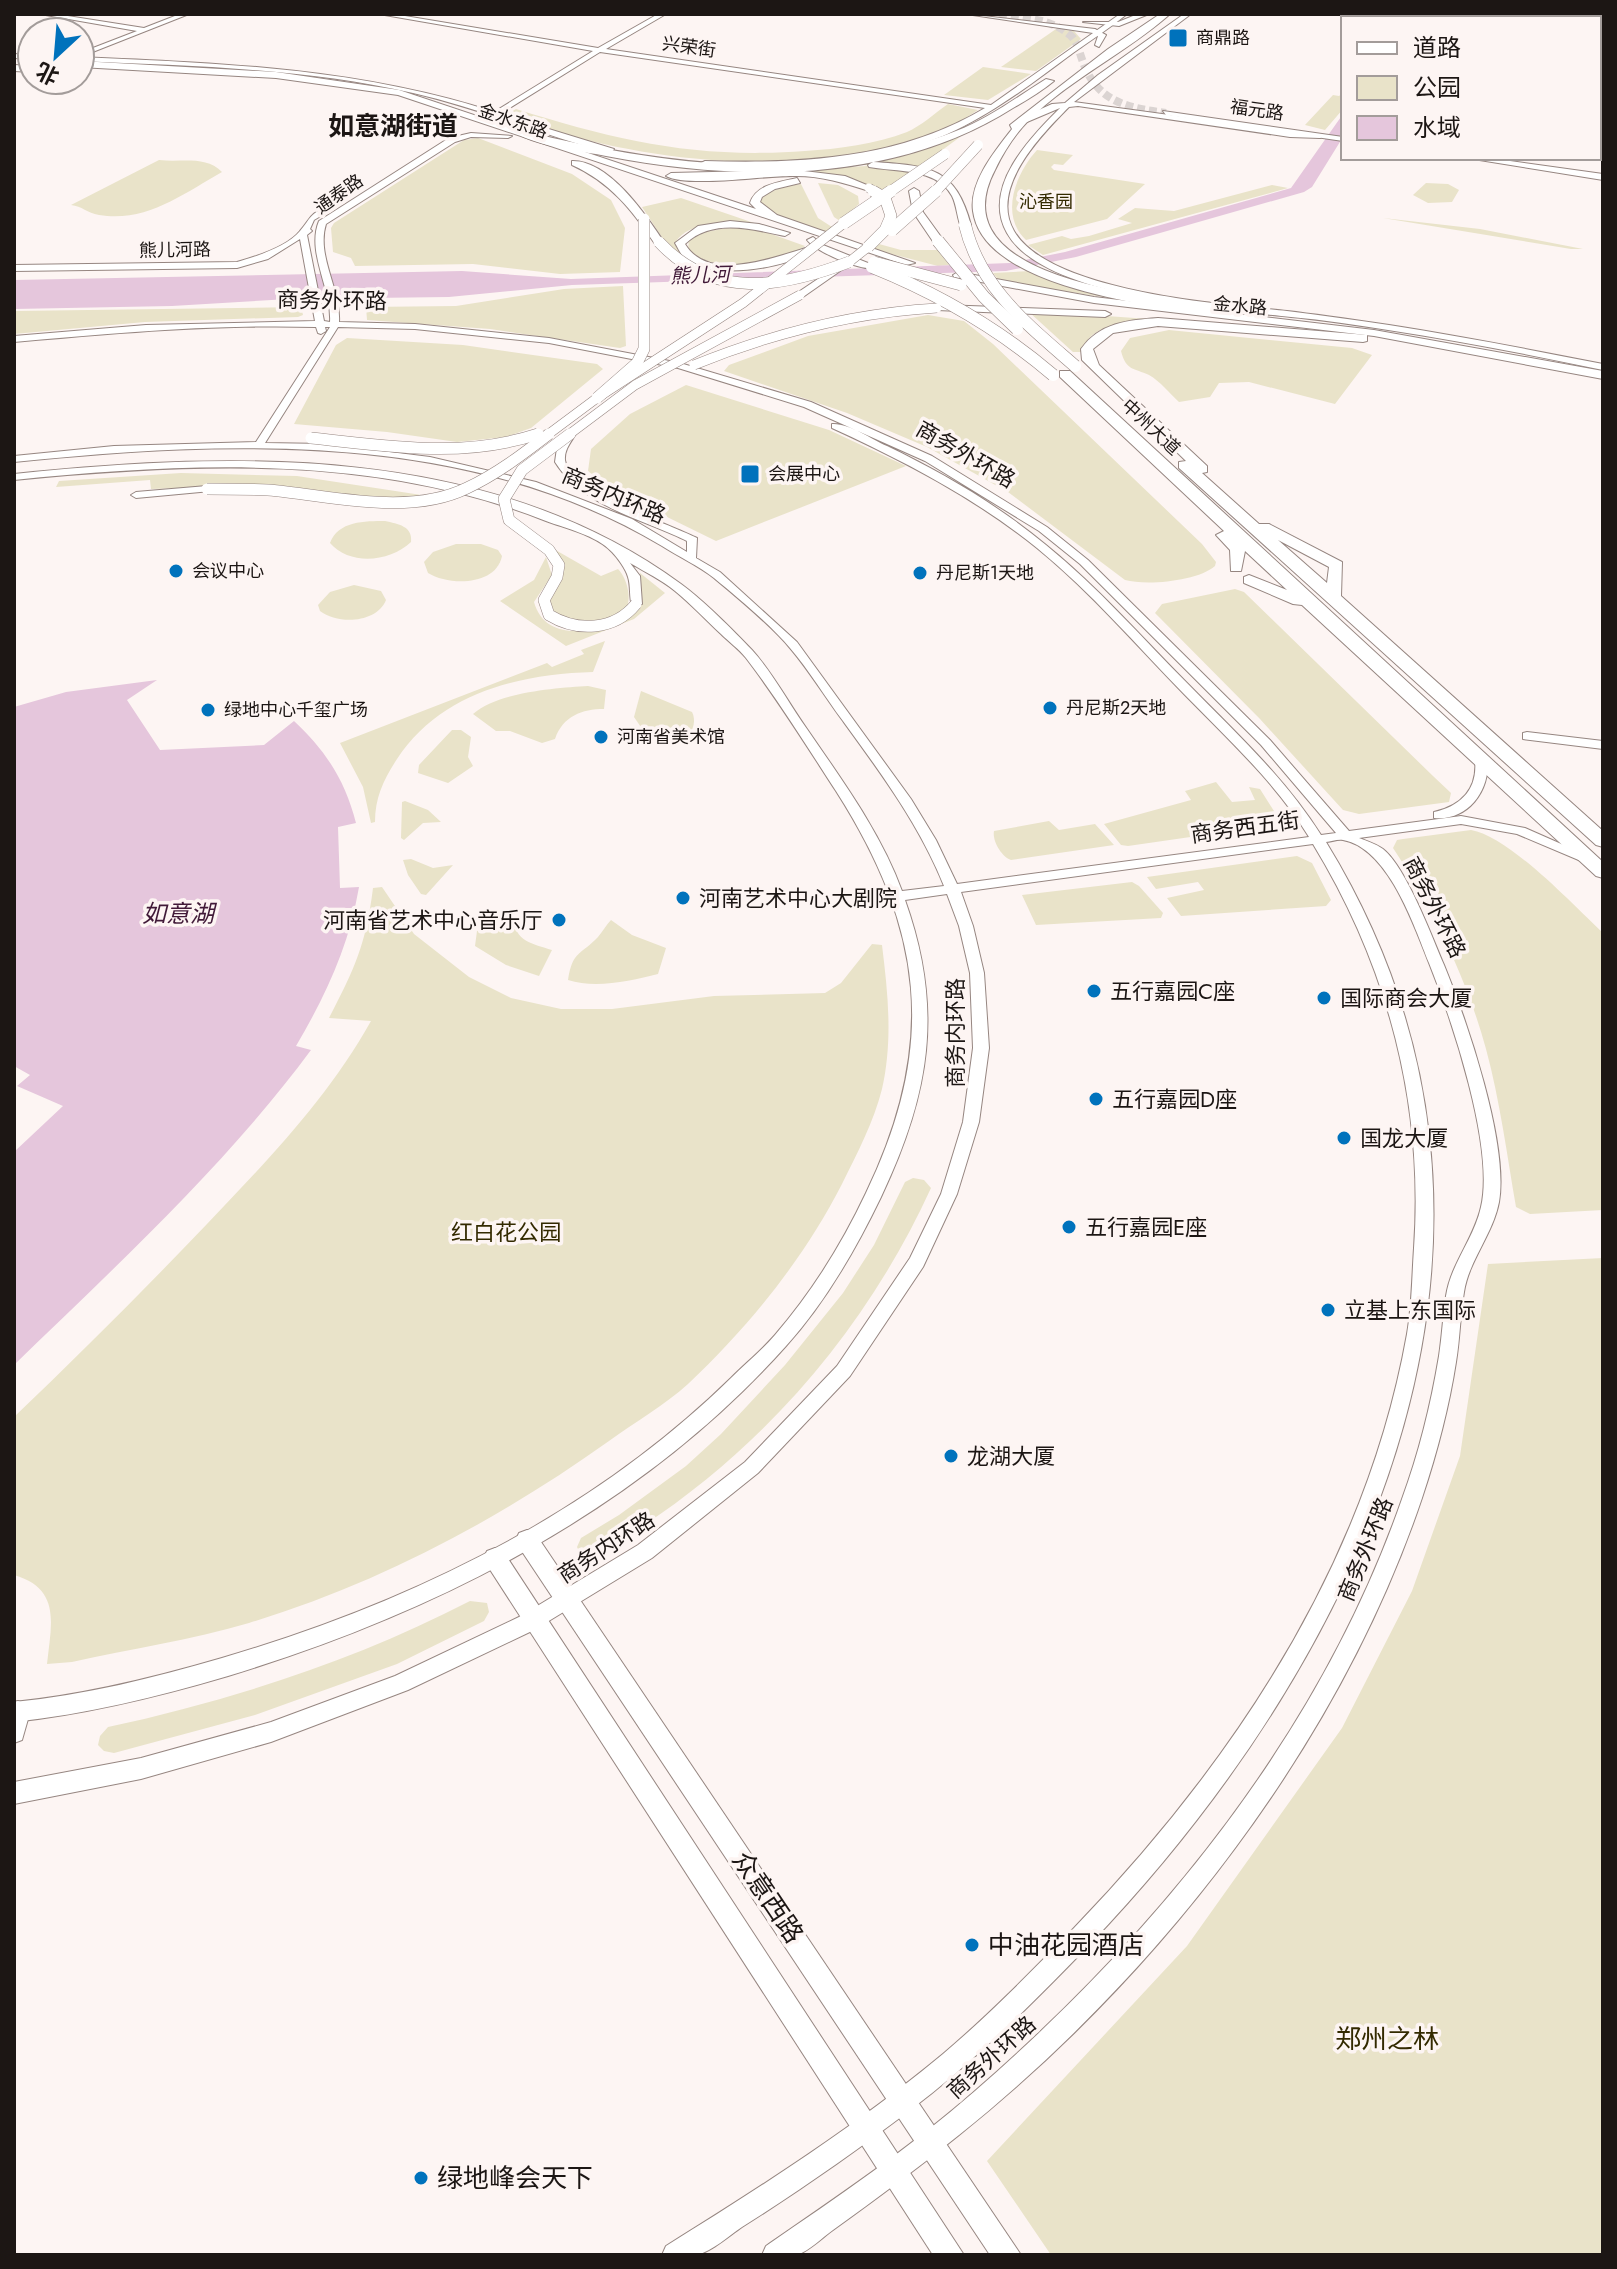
<svg xmlns="http://www.w3.org/2000/svg" width="1617" height="2269" font-family="Jost,'Noto Sans SC',sans-serif">
	<style>
		.green { fill: #e9e3c9 }
		.water { fill: #e5c6dc }
		.lines { fill: none; stroke-linecap: round; stroke-linejoin: round }
		.secondary-tunnel { stroke: #dbd4d2; stroke-width: 8; stroke-dasharray: 8 4; stroke-linecap: butt }
		.tertiary-casing { stroke: #968681; stroke-width: 2 }
		.secondary-casing { stroke: #968681; stroke-width: 2 }
		.primary-casing { stroke: #968681; stroke-width: 2 }
		.trunk-casing { stroke: #968681; stroke-width: 2 }
		.tertiary { fill: #fff; fill-rule: evenodd }
		.secondary { fill: #fff; fill-rule: evenodd }
		.primary { fill: #fff; fill-rule: evenodd }
		.trunk { fill: #fff; fill-rule: evenodd }
		.tertiary-bridge-far1-casing { stroke: #968681; stroke-width: 10; stroke-linecap: butt }
		.tertiary-bridge-casing { stroke: #968681; stroke-width: 12; stroke-linecap: butt }
		.primary-bridge-far1-casing { stroke: #968681; stroke-width: 10; stroke-linecap: butt }
		.primary-bridge-casing { stroke: #968681; stroke-width: 12; stroke-linecap: butt }
		.trunk-bridge-far1-casing { stroke: #968681; stroke-width: 11; stroke-linecap: butt }
		.trunk-bridge-casing { stroke: #968681; stroke-width: 13; stroke-linecap: butt }
		.tertiary-bridge-far1 { stroke: #fff; stroke-width: 9 }
		.tertiary-bridge { stroke: #fff; stroke-width: 11 }
		.primary-bridge-far1 { stroke: #fff; stroke-width: 9 }
		.primary-bridge { stroke: #fff; stroke-width: 11 }
		.trunk-bridge-far1 { stroke: #fff; stroke-width: 10 }
		.trunk-bridge { stroke: #fff; stroke-width: 12 }
		.poi-dot { fill: #0072bc; stroke: #fdf5f3; stroke-width: 3 }
		.labels { text-anchor: middle; stroke-width: 7; stroke-linejoin: round; paint-order: stroke }
		.far-poi-label { font-size: 18px; fill: #1c1614; stroke: #fdf5f3; text-anchor: start }
		.far-street-label { font-size: 18px; fill: #1c1614; stroke: #fdf5f3 }
		.far-park-label { font-size: 18px; fill: #332a00; stroke: #fdf5f3 }
		.far-water-label { font-size: 20px; font-style: italic; fill: #411a38; stroke: #fdf5f3 }
		.street-label { font-size: 22px; fill: #1c1614; stroke: #fdf5f3 }
		.poi-label { font-size: 22px; fill: #1c1614; stroke: #fdf5f3; text-anchor: start }
		.park-label { font-size: 22px; fill: #332a00; stroke: #fdf5f3 }
		.water-label { font-size: 24px; font-style: italic; fill: #411a38; stroke: #fdf5f3 }
		.far-district-label { font-size: 26px; font-weight: bold; fill: #1c1614; stroke: #fdf5f3 }
		.near-street-label { font-size: 26px; fill: #1c1614; stroke: #fdf5f3 }
		.near-poi-label { font-size: 26px; fill: #1c1614; stroke: #fdf5f3; text-anchor: start }
		.near-park-label { font-size: 26px; fill: #332a00; stroke: #fdf5f3 }
	</style>
	<rect width="100%" height="100%" fill="#fdf5f3"/>
	<!-- green -->
	<g class="green">
		<path d="M1056 29 1074 31 1081 39 1036 71 1001 67Z"/>
		<path d="M983 67 1031 74 988 100 944 95Z"/>
		<path d="M1343 93V109L1325 130 1305 125 1333 95 1339 96Z"/>
		<path d="M948 104 978 110C873 184 676 168 558 132 541 127 522 123 506 115L516 109C618 141 697 159 805 151 838 149 876 144 907 132 921 126 935 113 948 104Z"/>
		<path d="M960 137 915 170 853 164Z"/>
		<path d="M478 138 572 174 611 200 625 228 620 272 560 274 473 264 355 266 351 258 333 252 331 228 334 223 464 140Z"/>
		<path d="M1037 150 1073 155 1063 165 1054 164 1051 167 1054 170 1145 184 1107 219 1026 240C999 215 1016 173 1037 150Z"/>
		<path d="M159 160C181 163 205 155 222 172 183 194 146 223 99 215 87 213 82 206 71 205Z"/>
		<path d="M867 166 912 172 884 193 845 177 790 170Z"/>
		<path d="M818 183 838 185 858 196 859 204 840 221 834 217Z"/>
		<path d="M1426 183 1448 184 1459 190 1452 202 1428 203 1413 195Z"/>
		<path d="M801 184 818 218 832 227 824 233 776 215 761 204V196L785 186Z"/>
		<path d="M1272 185 1288 188 1043 255 1028 245 1062 236 1071 239 1089 236 1132 223 1118 219 1135 208 1174 211Z"/>
		<path d="M681 198 757 224C732 225 690 218 675 243L681 255 717 268 694 269 669 248 642 207Z"/>
		<path d="M1383 218 1480 229 1583 249H1571Z"/>
		<path d="M732 227 763 231 805 246C776 267 717 275 688 250L689 238 695 234Z"/>
		<path d="M879 244 901 250H938L949 265 938 266 872 249Z"/>
		<path d="M1030 271 1116 298V299L999 281 993 273Z"/>
		<path d="M623 286 626 346 620 348 490 329 367 320 366 307 456 306 564 289Z"/>
		<path d="M301 307 303 315 298 317 145 322 14 334V311Z"/>
		<path d="M1035 311 1149 319C1124 323 1090 324 1081 352H1073L1029 312Z"/>
		<path d="M928 315 964 321 993 344 1202 544 1216 562 1215 566C1198 581 1147 586 1125 580L1008 492 927 447 847 413 724 371 729 365 808 336Z"/>
		<path d="M1169 330 1352 348 1372 355 1335 404 1249 382 1219 383 1210 397 1179 402C1170 394 1160 381 1149 375 1134 368 1126 371 1121 351L1130 338Z"/>
		<path d="M347 338 463 345 597 364 603 369 531 428 506 437 457 442 387 432 294 424 336 345Z"/>
		<path d="M686 385 829 430 906 466 716 541 610 489 588 471 591 449 630 414Z"/>
		<path d="M181 473 297 476 428 496C336 503 243 484 151 489L150 480 56 487 59 481Z"/>
		<path d="M385 521C398 524 413 526 411 542 390 562 350 566 330 543 338 521 365 521 385 521Z"/>
		<path d="M456 544H481L498 550 502 556C496 586 449 586 428 573L424 562 433 552Z"/>
		<path d="M552 548 601 576 618 569C629 580 636 611 616 618 594 626 560 626 548 604 561 578 572 573 552 548Z"/>
		<path d="M546 557 552 575 534 602C546 645 599 631 629 618L640 585V573L665 593 634 619 566 646 500 601 534 580Z"/>
		<path d="M354 585 381 591 386 600C377 623 338 625 320 611L318 605 330 592Z"/>
		<path d="M1235 589 1244 592 1433 776 1451 793 1449 802 1359 814 1343 810 1260 719 1155 613 1162 604Z"/>
		<path d="M605 641 593 672C519 674 440 693 397 759 384 779 375 797 375 822L371 823 363 787 340 743 547 663 552 667 584 654 581 650Z"/>
		<path d="M588 686 606 690 604 709C582 709 563 716 555 739L542 743 510 731H496L473 714C498 692 556 688 588 686Z"/>
		<path d="M641 691 692 712C696 720 694 730 687 736L645 733 634 717Z"/>
		<path d="M452 730H461L471 737 468 757 473 766 448 783 418 773 419 765Z"/>
		<path d="M1216 782 1232 802 1255 800 1249 787 1260 789 1279 819 1273 825 1128 846 1121 845 1104 824 1191 800 1185 791Z"/>
		<path d="M405 801 428 810 441 822 423 823 404 840 401 838 402 802Z"/>
		<path d="M1049 821 1059 830 1095 824 1114 845 1011 860C1002 857 992 841 994 831Z"/>
		<path d="M1471 830C1510 837 1573 905 1603 933V1210L1530 1214 1516 1207C1507 1155 1500 1101 1486 1049 1467 979 1433 909 1393 848L1397 840 1403 839Z"/>
		<path d="M1297 856 1312 863 1331 900 1326 906 1181 916 1167 898 1204 890 1198 882 1156 889 1147 877Z"/>
		<path d="M411 859 433 868 453 865 426 895 421 894 408 875 403 860Z"/>
		<path d="M1132 882 1139 886 1163 913 1161 918 1036 925 1022 895Z"/>
		<path d="M382 887 414 934 469 977 511 998 561 1009H612L714 996 825 993 841 983 872 944 882 945C888 994 893 1040 882 1089 874 1121 857 1154 842 1184 803 1260 750 1325 688 1384 665 1405 635 1422 609 1441 498 1520 380 1583 249 1623 191 1640 130 1649 72 1662L47 1664C51 1625 62 1589 14 1575V1417C80 1354 144 1290 207 1224 267 1161 328 1098 371 1021L329 1018C355 968 366 944 373 888Z"/>
		<path d="M514 918C514 941 533 944 552 950L539 976 506 965 475 946 477 931 503 925Z"/>
		<path d="M611 920 632 935 666 948 658 974C631 981 595 989 568 980 573 950 580 956 598 937 603 931 606 925 611 920Z"/>
		<path d="M913 1178 924 1180 931 1188C862 1339 747 1468 602 1551L589 1556 580 1553 577 1547 581 1538 619 1515 686 1466 721 1434 785 1365 843 1293 874 1245 905 1182Z"/>
		<path d="M1603 1258V2255H1051L987 2161 1187 1946 1342 1728 1412 1591 1460 1456 1488 1264Z"/>
		<path d="M470 1601 487 1603 489 1612 484 1621 397 1664 255 1715 114 1753 104 1751 98 1745 100 1736 108 1727C233 1700 356 1660 470 1601Z"/>
	</g>
	<!-- water -->
	<g class="water">
		<path d="M1343 114V137L1312 187 1304 192 1076 257 1006 271 572 285 449 297 289 299 172 306 14 309V280L462 271 571 279 1010 263 1065 252 1291 188Z"/>
		<path d="M157 680 127 700 160 750 264 745 294 721C326 751 345 780 356 823L338 827 340 888 359 887C349 946 326 995 296 1046L311 1050C226 1165 117 1265 14 1365V1152L63 1106 17 1086 30 1075 14 1066V707L66 692Z"/>
	</g>
	<g class="lines">
		<!-- secondary-tunnel -->
		<path class="secondary-tunnel" d="M987 14C1014 17 1048 16 1070 35 1078 42 1079 52 1083 62 1097 102 1128 108 1166 113"/>
		<defs>
			<g id="tertiary">
				<path d="M40 14H55L144 28 180 14H189L80 57V53L137 31Z"/>
				<path d="M379 14H393L598 48 658 14H666L606 49 991 105 1120 14H1127C1110 28 1091 40 1073 53 1035 81 998 110 956 130 878 167 789 168 705 165L701 163 705 161C802 164 900 159 985 108L600 52 500 114 614 149 611 153C544 136 480 108 413 93 304 68 191 66 80 61V57C220 63 359 68 494 112L593 51Z"/>
				<path d="M1184 14H1191L1074 102 1324 136 1320 138 1290 137 1078 106 1069 107C1041 135 989 188 1014 231 1050 292 1221 304 1287 311 1321 315 1355 320 1389 325 1460 336 1532 350 1603 364V370C1532 355 1460 341 1388 330 1356 325 1324 320 1291 317 1223 309 1043 298 1007 233 981 187 1031 137 1060 108L1027 122H1021V118L1052 104 1065 103 1098 75Z"/>
				<path d="M14 54 32 55V59L14 58Z"/>
				<path d="M471 133 512 136 508 138 471 137 455 142 326 224C316 256 341 289 339 322L415 324 549 338 680 363 811 402 932 456 1047 527 1088 560 1270 740 1349 831 1461 816 1525 828 1593 858 1591 861H1581L1517 834 1461 824 1359 838C1367 841 1376 844 1383 849 1406 867 1432 937 1444 965 1467 1021 1509 1144 1499 1202 1493 1234 1469 1260 1464 1292 1460 1315 1460 1338 1456 1362 1449 1407 1437 1453 1422 1498 1339 1744 1161 1973 959 2135 918 2168 876 2199 833 2230 823 2237 809 2251 797 2255 788 2258 772 2255 762 2255L766 2246C837 2197 910 2148 975 2091 1160 1930 1321 1732 1402 1499 1419 1453 1431 1404 1439 1356 1442 1336 1443 1316 1446 1296 1451 1263 1474 1239 1481 1207 1495 1148 1452 1020 1429 963 1414 925 1388 848 1343 840 1337 839 1331 842 1326 842 1563 1228 1374 1646 1090 1944 1033 2003 975 2061 909 2111 855 2152 799 2191 742 2227 729 2236 712 2251 697 2255 687 2258 673 2255 662 2255L666 2246C761 2187 856 2126 943 2054 989 2015 1032 1971 1074 1928 1234 1762 1366 1564 1407 1334 1412 1306 1412 1277 1414 1248 1424 1104 1388 967 1313 844L961 892 973 926 984 973 989 1048 979 1122 957 1194 923 1267 850 1376 758 1473 652 1558 534 1630 408 1690 271 1742 141 1779 14 1804V1782L141 1758 271 1722 395 1676 519 1617 638 1545 745 1462 837 1366 910 1258 941 1194 963 1122 973 1048 970 973 959 926 947 894 905 900C944 1009 930 1094 881 1197 856 1249 825 1303 786 1346 640 1510 435 1613 228 1676 157 1697 87 1714 14 1722V1702C85 1695 154 1678 222 1658 409 1603 591 1515 731 1378 745 1364 762 1350 775 1335 812 1292 842 1244 866 1193 938 1044 924 929 836 791 808 748 777 698 746 658 739 649 729 642 721 634 706 620 691 604 675 591 662 580 645 572 630 563L640 576 642 604 632 606C629 597 631 586 628 577 626 569 617 557 612 552 596 535 567 529 546 521 377 454 192 462 14 480V474C237 451 490 444 681 584 704 601 732 629 752 650 773 673 789 704 807 729 842 780 881 833 902 891L944 886C920 826 881 773 843 721 825 697 809 670 790 648 771 625 737 597 714 578 699 566 679 557 662 546 469 430 230 440 14 462V456L114 446 256 442 330 327H325L326 331 321 334 318 333 316 327C215 324 114 333 14 342V336L146 325 315 321 300 239 268 259 237 268 14 271V265L237 262C255 257 288 246 300 231 312 217 308 215 328 206L331 210 314 220 310 229 312 231 307 235 324 321 330 322C332 289 306 252 319 221L449 138ZM338 327 415 329 549 343 678 368 804 407 925 461 1039 531 1080 564 1261 745 1336 833 1321 835C1285 778 1236 733 1189 685 1142 638 1098 587 1046 545 998 505 943 473 887 446 871 439 849 423 832 424V428C904 461 975 498 1037 548 1091 592 1136 645 1184 694 1228 739 1276 783 1309 837L957 884 936 840 911 799 797 642 720 572 696 558 697 538C671 525 568 489 565 460 564 449 572 441 577 432L576 430H568L557 448 555 462C583 507 643 519 687 541V552L632 519 536 482 430 457 325 444 265 443Z"/>
				<path d="M846 260 853 262 803 297H797V293Z"/>
				<path d="M207 486 212 489 211 491 136 498 131 495 136 492Z"/>
				<path d="M1527 732 1603 741V749L1523 739V733Z"/>
				<path d="M1481 756 1487 760C1491 790 1467 822 1434 818V812C1461 806 1478 789 1475 760Z"/>
			</g>
			<g id="secondary">
				<path d="M1163 111 1343 137V141L1166 115Z"/>
				<path d="M1467 158H1489L1603 174V180Z"/>
				<path d="M527 1530 535 1533 1021 2255H990L519 1547 516 1540 519 1533Z"/>
				<path d="M495 1548 503 1551 964 2255H933L487 1565 484 1558 487 1551Z"/>
				<path d="M18 1701 26 1704 30 1712 22 1740 14 1743V1702Z"/>
			</g>
			<g id="primary">
				<path d="M966 14 1095 29 1106 35 1099 47 1095 45 1098 36 1093 33Z"/>
				<path d="M1138 14H1149L1119 26 1083 22H1118Z"/>
				<path d="M80 61 276 72 399 90 756 209 750 203C756 184 780 182 797 178L800 183 775 189 762 197 760 202 777 215 915 263 906 265 398 95 276 78 80 67Z"/>
				<path d="M14 65 32 66V72L14 71Z"/>
				<path d="M572 161C609 160 646 215 664 242L663 244H655C632 210 610 182 572 165Z"/>
				<path d="M796 170 845 176 874 188 869 191C844 183 822 176 796 176 767 175 688 188 666 176L671 173Z"/>
				<path d="M730 221 759 224 790 233 785 236C752 229 713 218 685 244 709 284 775 257 809 247L814 250C789 268 711 281 685 259 681 255 678 248 675 243L698 226Z"/>
				<path d="M958 272 1094 297 1374 330 1603 371V379L1374 336 1094 303 954 277 953 275Z"/>
				<path d="M941 305 1105 311 1111 314 1105 317 937 310V306Z"/>
			</g>
			<g id="trunk">
				<path d="M1160 14H1170C1129 51 1070 79 1029 120 1016 133 1003 153 995 170 936 282 1155 295 1218 308V314L1214 315C1153 306 983 288 973 211 969 182 995 151 1012 129L1010 125 1108 49Z"/>
				<path d="M1046 79 1054 81C1042 91 1027 100 1013 108 893 184 741 182 606 156 581 151 538 146 518 134L523 131C666 166 815 186 956 131 988 119 1017 97 1046 79Z"/>
				<path d="M873 162C929 166 955 166 971 225L961 227C957 218 957 206 952 196 937 168 896 172 869 167L868 165Z"/>
				<path d="M914 188 919 191 923 212 944 241 942 243H934L913 212 909 191Z"/>
				<path d="M813 237 823 245 878 267C866 274 816 252 807 240Z"/>
				<path d="M1158 318 1367 335V341L1363 342 1158 326 1113 333 1093 349 1099 365 1207 466V472L1202 473 1259 524H1269L1342 562 1341 596 1603 831V847L1596 845 1179 468V462L1186 461 1082 360 1081 349C1099 323 1128 320 1158 318ZM1278 540 1329 567 1327 583Z"/>
				<path d="M1060 371H1070L1603 862V878L1596 876 1302 605 1293 604 1244 583V577L1249 575 1287 590 1245 551 1241 571H1231L1230 550 1216 535 1224 531 1060 377Z"/>
			</g>
		</defs>
		<!-- tertiary casing -->
		<use href="#tertiary" class="tertiary-casing"/>
		<!-- secondary casing -->
		<use href="#secondary" class="secondary-casing"/>
		<!-- primary casing -->
		<use href="#primary" class="primary-casing"/>
		<!-- trunk casing -->
		<use href="#trunk" class="trunk-casing"/>
		<!-- tertiary -->
		<use href="#tertiary" class="tertiary"/>
		<!-- secondary -->
		<use href="#secondary" class="secondary"/>
		<!-- primary -->
		<use href="#primary" class="primary"/>
		<!-- trunk -->
		<use href="#trunk" class="trunk"/>
		<defs>
			<g id="tertiary-bridge-far1">
				<path d="M849 262 868 247"/>
				<path d="M694 365C773 333 852 313 937 308"/>
				<path d="M532 436 539 434"/>
				<path d="M546 436 597 398 743 303 844 223"/>
				<path d="M567 436 635 385 800 295"/>
			</g>
			<g id="tertiary-bridge">
				<path d="M570 434 522 470 504 499 509 520 549 550 559 565 557 577 544 600 549 615C577 632 614 631 636 604"/>
				<path d="M311 438C389 446 462 459 538 434"/>
				<path d="M207 489C227 489 248 489 268 490 330 495 408 517 467 488 497 474 523 454 549 434"/>
			</g>
			<path id="primary-bridge-far1" d="M869 188 877 193"/>
			<g id="primary-bridge">
				<path d="M659 242C713 300 781 288 849 262"/>
				<path d="M868 247 885 230 891 216 885 198 873 191"/>
				<path d="M874 262 961 285"/>
				<path d="M597 398 637 363 644 349V219"/>
			</g>
			<g id="trunk-bridge-far1">
				<path d="M888 193 945 154"/>
				<path d="M934 193 978 145"/>
			</g>
			<g id="trunk-bridge">
				<path d="M844 223 891 191"/>
				<path d="M965 225C980 288 1028 325 1075 366"/>
				<path d="M892 230 936 191"/>
				<path d="M938 241 984 297 1017 329"/>
				<path d="M872 267C939 294 998 328 1053 375"/>
			</g>
		</defs>
		<!-- tertiary-bridge-far1 casing -->
		<use href="#tertiary-bridge-far1" class="tertiary-bridge-far1-casing"/>
		<!-- tertiary-bridge casing -->
		<use href="#tertiary-bridge" class="tertiary-bridge-casing"/>
		<!-- primary-bridge-far1 casing -->
		<use href="#primary-bridge-far1" class="primary-bridge-far1-casing"/>
		<!-- primary-bridge casing -->
		<use href="#primary-bridge" class="primary-bridge-casing"/>
		<!-- trunk-bridge-far1 casing -->
		<use href="#trunk-bridge-far1" class="trunk-bridge-far1-casing"/>
		<!-- trunk-bridge casing -->
		<use href="#trunk-bridge" class="trunk-bridge-casing"/>
		<!-- tertiary-bridge-far1 -->
		<use href="#tertiary-bridge-far1" class="tertiary-bridge-far1"/>
		<!-- tertiary-bridge -->
		<use href="#tertiary-bridge" class="tertiary-bridge"/>
		<!-- primary-bridge-far1 -->
		<use href="#primary-bridge-far1" class="primary-bridge-far1"/>
		<!-- primary-bridge -->
		<use href="#primary-bridge" class="primary-bridge"/>
		<!-- trunk-bridge-far1 -->
		<use href="#trunk-bridge-far1" class="trunk-bridge-far1"/>
		<!-- trunk-bridge -->
		<use href="#trunk-bridge" class="trunk-bridge"/>
	</g>
	<!-- markers -->
	<g class="poi-dot">
		<rect x="1168" y="28" width="20" height="20" rx="4"/>
		<rect x="740" y="464" width="20" height="20" rx="4"/>
		<circle cx="176" cy="571" r="8"/>
		<circle cx="920" cy="573" r="8"/>
		<circle cx="1050" cy="708" r="8"/>
		<circle cx="208" cy="710" r="8"/>
		<circle cx="601" cy="737" r="8"/>
		<circle cx="683" cy="898" r="8"/>
		<circle cx="559" cy="920" r="8"/>
		<circle cx="1094" cy="991" r="8"/>
		<circle cx="1324" cy="998" r="8"/>
		<circle cx="1096" cy="1099" r="8"/>
		<circle cx="1344" cy="1138" r="8"/>
		<circle cx="1069" cy="1227" r="8"/>
		<circle cx="1328" cy="1310" r="8"/>
		<circle cx="951" cy="1456" r="8"/>
		<circle cx="972" cy="1945" r="8"/>
		<circle cx="421" cy="2178" r="8"/>
	</g>
	<g class="labels">
		<!-- far-poi labels -->
		<g class="far-poi-label">
			<text x="1196" y="44">商鼎路</text>
			<text x="768" y="480">会展中心</text>
			<text x="192" y="577">会议中心</text>
			<text x="936" y="579">丹尼斯1天地</text>
			<text x="1066" y="714">丹尼斯2天地</text>
			<text x="224" y="716">绿地中心千玺广场</text>
			<text x="617" y="743">河南省美术馆</text>
		</g>
		<!-- far-street labels -->
		<g class="far-street-label">
			<text transform="translate(689 47) rotate(8)" y="6">兴荣街</text>
			<text transform="translate(1257 110) rotate(8)" y="6">福元路</text>
			<text transform="translate(513 121) rotate(19)" y="6">金水东路</text>
			<text transform="translate(339 194) rotate(-35)" y="6">通泰路</text>
			<text transform="translate(175 250) rotate(-1)" y="6">熊儿河路</text>
			<text transform="translate(1240 306) rotate(5)" y="6">金水路</text>
			<text transform="translate(1151 427) rotate(43)" y="6">中州大道</text>
		</g>
		<!-- far-park labels -->
		<g class="far-park-label">
			<text x="1046" y="208">沁香园</text>
		</g>
		<!-- far-water labels -->
		<g class="far-water-label">
			<text transform="translate(700 275) rotate(-2)" y="7">熊儿河</text>
		</g>
		<!-- street labels -->
		<g class="street-label">
			<text transform="translate(332 300) rotate(1)" y="8">商务外环路</text>
			<text transform="translate(966 454) rotate(30)" y="8">商务外环路</text>
			<text transform="translate(614 495) rotate(23)" y="8">商务内环路</text>
			<text transform="translate(1245 827) rotate(-8)" y="8">商务西五街</text>
			<text transform="translate(1435 907) rotate(63)" y="8">商务外环路</text>
			<text transform="translate(955 1033) rotate(-90)" y="8">商务内环路</text>
			<text transform="translate(606 1547) rotate(-33)" y="8">商务内环路</text>
			<text transform="translate(1365 1549) rotate(-68)" y="8">商务外环路</text>
			<text transform="translate(991 2057) rotate(-42)" y="8">商务外环路</text>
		</g>
		<!-- poi labels -->
		<g class="poi-label">
			<text x="699" y="906">河南艺术中心大剧院</text>
			<text x="543" y="928" text-anchor="end">河南省艺术中心音乐厅</text>
			<text x="1110" y="999">五行嘉园C座</text>
			<text x="1340" y="1006">国际商会大厦</text>
			<text x="1112" y="1107">五行嘉园D座</text>
			<text x="1360" y="1146">国龙大厦</text>
			<text x="1085" y="1235">五行嘉园E座</text>
			<text x="1344" y="1318">立基上东国际</text>
			<text x="967" y="1464">龙湖大厦</text>
		</g>
		<!-- park labels -->
		<g class="park-label">
			<text x="506" y="1240">红白花公园</text>
		</g>
		<!-- water labels -->
		<g class="water-label">
			<text x="178" y="922">如意湖</text>
		</g>
		<!-- far-district labels -->
		<g class="far-district-label">
			<text x="393" y="135">如意湖街道</text>
		</g>
		<!-- near-street labels -->
		<g class="near-street-label">
			<text transform="translate(768 1897) rotate(56)" y="9">众意西路</text>
		</g>
		<!-- near-poi labels -->
		<g class="near-poi-label">
			<text x="988" y="1954">中油花园酒店</text>
			<text x="437" y="2187">绿地峰会天下</text>
		</g>
		<!-- near-park labels -->
		<g class="near-park-label">
			<text x="1387" y="2048">郑州之林</text>
		</g>
	</g>
	<!-- border -->
	<rect width="1617" height="2269" fill="none" stroke="#1c1614" stroke-width="32"/>
	<!-- legend -->
	<rect x="1341" y="16" width="260" height="144" fill="#fdf5f3" stroke="#a39c9a" stroke-width="2"/>
	<rect x="1357" y="42" width="40" height="12" fill="#ffffff" stroke="#a39c9a" stroke-width="2"/>
	<text x="1413" y="56" font-size="24" fill="#1c1614">道路</text>
	<rect x="1357" y="76" width="40" height="24" fill="#e9e3c9" stroke="#a39c9a" stroke-width="2"/>
	<text x="1413" y="96" font-size="24" fill="#1c1614">公园</text>
	<rect x="1357" y="116" width="40" height="24" fill="#e5c6dc" stroke="#a39c9a" stroke-width="2"/>
	<text x="1413" y="136" font-size="24" fill="#1c1614">水域</text>
	<!-- north arrow -->
	<g transform="translate(56 56) rotate(206)"><circle r="38" fill="#fdf5f3" stroke="#a39c9a" stroke-width="2"/>
	<path d="M0-6L14 30L0 20L-14 30Z" fill="#0072bc"/>
	<text y="-12" font-size="22" font-weight="bold" text-anchor="middle" fill="#1c1614">北</text>
	</g>
</svg>
